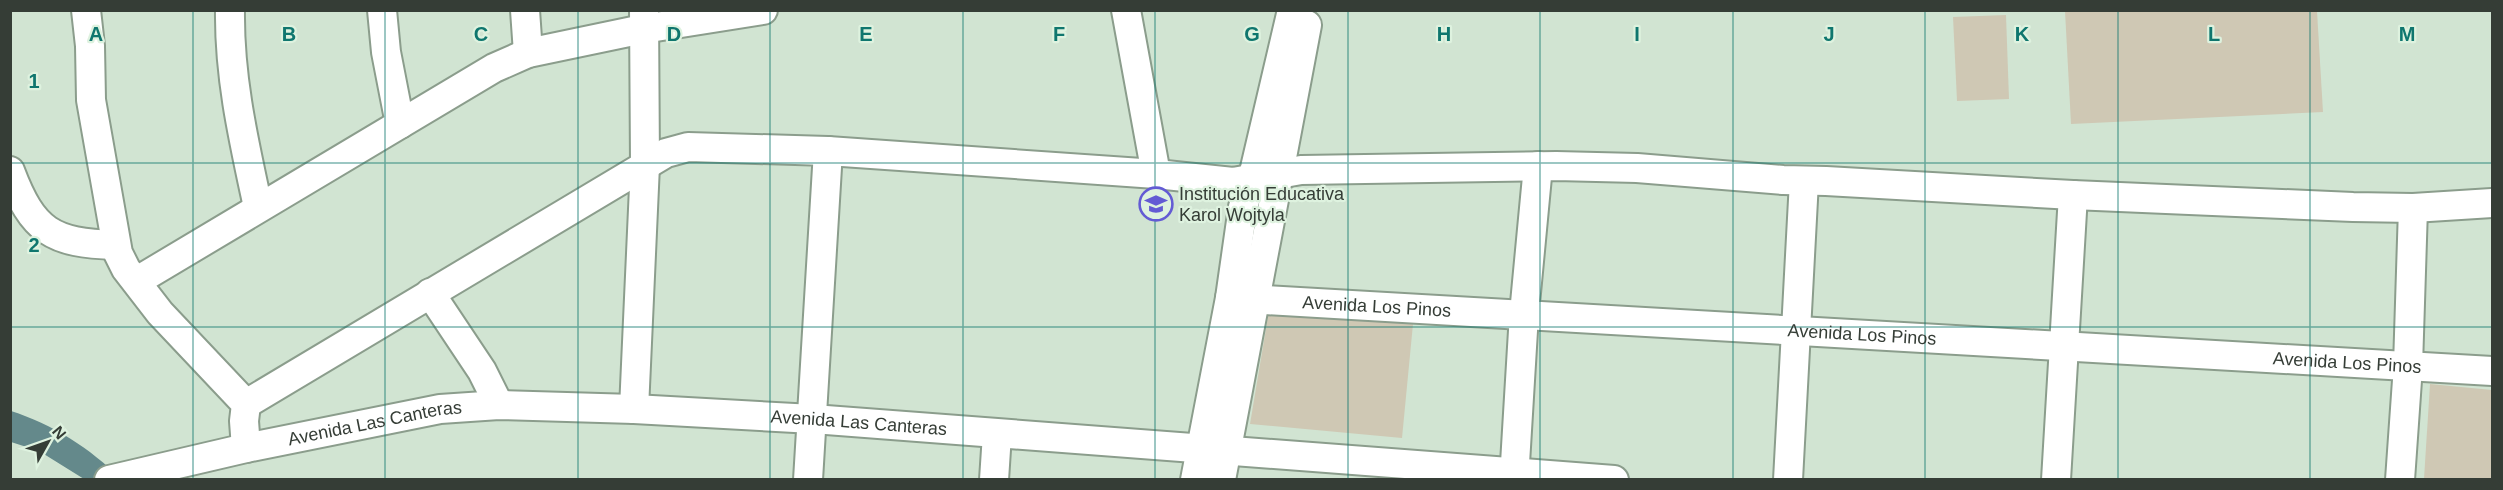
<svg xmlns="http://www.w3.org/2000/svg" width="2503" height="490" font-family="Helvetica,sans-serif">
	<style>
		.green { fill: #cfc8b4 }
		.water { fill: #64898b }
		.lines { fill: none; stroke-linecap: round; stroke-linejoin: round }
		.minor-casing { stroke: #8b9d8c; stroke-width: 32 }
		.minor { stroke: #fff; stroke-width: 28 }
		.grid { fill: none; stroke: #0f766e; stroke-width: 1.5; stroke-opacity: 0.55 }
		.labels { text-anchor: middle; stroke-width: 4.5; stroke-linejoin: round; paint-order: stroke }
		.poi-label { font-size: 18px; fill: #353d36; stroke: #def2df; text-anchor: start }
		.street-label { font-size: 18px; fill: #353d36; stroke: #def2df }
		.grid-label { font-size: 20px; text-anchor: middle; font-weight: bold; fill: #0f766e; stroke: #def2df; stroke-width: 4.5; stroke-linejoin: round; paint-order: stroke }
	</style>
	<rect width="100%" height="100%" fill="#d1e4d2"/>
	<!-- green -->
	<g class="green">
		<path d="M2065 11H2317L2323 112 2071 124Z"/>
		<path d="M2006 15 2009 99 1957 101 1953 17Z"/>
		<path d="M1269 311 1413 324 1402 438 1250 424Z"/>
		<path d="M2430 384 2492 390V479H2424Z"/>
	</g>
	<!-- water -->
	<path class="water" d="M11 411C52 424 90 448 121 479H84L39 451 11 442Z"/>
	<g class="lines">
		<defs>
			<g id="minor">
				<path d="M86 10 90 46 91 100 118 253 126 269 160 313 246 404 244 421 246 448"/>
				<path d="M230 10C229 78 244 142 258 207"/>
				<path d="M382 10 386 52 400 124"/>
				<path d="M525 10 528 53"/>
				<path d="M1126 10 1156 174"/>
				<path d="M10 171C33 232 52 243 116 245"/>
				<path d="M137 281 494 68 528 53 643 29 763 10"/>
				<path d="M430 293 482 371 499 405"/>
				<path id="s1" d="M1230 298 2492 371"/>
				<path d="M246 404 666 153 688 147 828 151 1156 174 1233 182 1301 170 1556 166 1637 168 1783 180 1826 181 2073 195 2353 207 2413 208 2492 203"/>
				<path d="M634 409 645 165 644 10"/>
				<path id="s2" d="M109 480 246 448 440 409 499 405 634 409 813 419 1614 480"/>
				<path d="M808 480 828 151"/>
				<path d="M994 480 997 434"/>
				<path d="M1195 480 1230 298 1243 207 1255 168 1292 10"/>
				<path d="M1221 480 1307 25"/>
				<path d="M1514 480 1524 314 1538 166"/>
				<path d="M1788 480 1804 181"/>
				<path d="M2056 480 2073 195"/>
				<path d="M2400 480 2408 366 2413 208"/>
			</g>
		</defs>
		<!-- minor casing -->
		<use href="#minor" class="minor-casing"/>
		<!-- minor -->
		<use href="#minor" class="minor"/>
	</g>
	<!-- grid -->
	<path class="grid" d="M193 10V480M385 10V480M578 10V480M770 10V480M963 10V480M1155 10V480M1348 10V480M1540 10V480M1733 10V480M1925 10V480M2118 10V480M2310 10V480M10 163H2492M10 327H2492"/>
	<!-- icons -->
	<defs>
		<symbol id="school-ring" viewBox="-11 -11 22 22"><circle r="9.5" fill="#def2df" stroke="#635bd4" stroke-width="1.5"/><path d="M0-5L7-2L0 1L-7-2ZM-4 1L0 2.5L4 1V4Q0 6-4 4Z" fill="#635bd4"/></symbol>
	</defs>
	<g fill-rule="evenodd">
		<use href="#school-ring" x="1137" y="185" width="38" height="38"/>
	</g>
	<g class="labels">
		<!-- poi labels -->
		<g class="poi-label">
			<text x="1179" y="200">Institución Educativa<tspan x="1179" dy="21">Karol Wojtyla</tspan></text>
		</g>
		<!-- street labels -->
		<g class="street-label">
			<text dy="6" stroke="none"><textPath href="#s1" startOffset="147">Avenida Los Pinos</textPath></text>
			<text dy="6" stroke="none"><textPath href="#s1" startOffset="633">Avenida Los Pinos</textPath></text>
			<text dy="6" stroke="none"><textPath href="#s1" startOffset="1119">Avenida Los Pinos</textPath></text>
			<text dy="6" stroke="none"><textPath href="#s2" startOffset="272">Avenida Las Canteras</textPath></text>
			<text dy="6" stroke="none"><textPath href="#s2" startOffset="758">Avenida Las Canteras</textPath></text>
		</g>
	</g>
	<g class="grid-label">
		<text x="96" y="41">A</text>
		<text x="289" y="41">B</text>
		<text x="481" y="41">C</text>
		<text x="674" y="41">D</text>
		<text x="866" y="41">E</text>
		<text x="1059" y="41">F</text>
		<text x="1252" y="41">G</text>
		<text x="1444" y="41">H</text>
		<text x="1637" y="41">I</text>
		<text x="1829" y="41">J</text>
		<text x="2022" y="41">K</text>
		<text x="2214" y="41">L</text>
		<text x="2407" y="41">M</text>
		<text x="34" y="88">1</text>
		<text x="34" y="252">2</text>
	</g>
	<!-- border -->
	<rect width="2503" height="490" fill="none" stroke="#353d36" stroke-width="24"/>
	<!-- north arrow -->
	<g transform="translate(48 442) rotate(50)" stroke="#def2df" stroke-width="4.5" paint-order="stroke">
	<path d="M0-4.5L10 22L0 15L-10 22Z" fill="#353d36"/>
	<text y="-9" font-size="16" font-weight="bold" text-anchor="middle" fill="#353d36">N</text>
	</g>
</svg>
